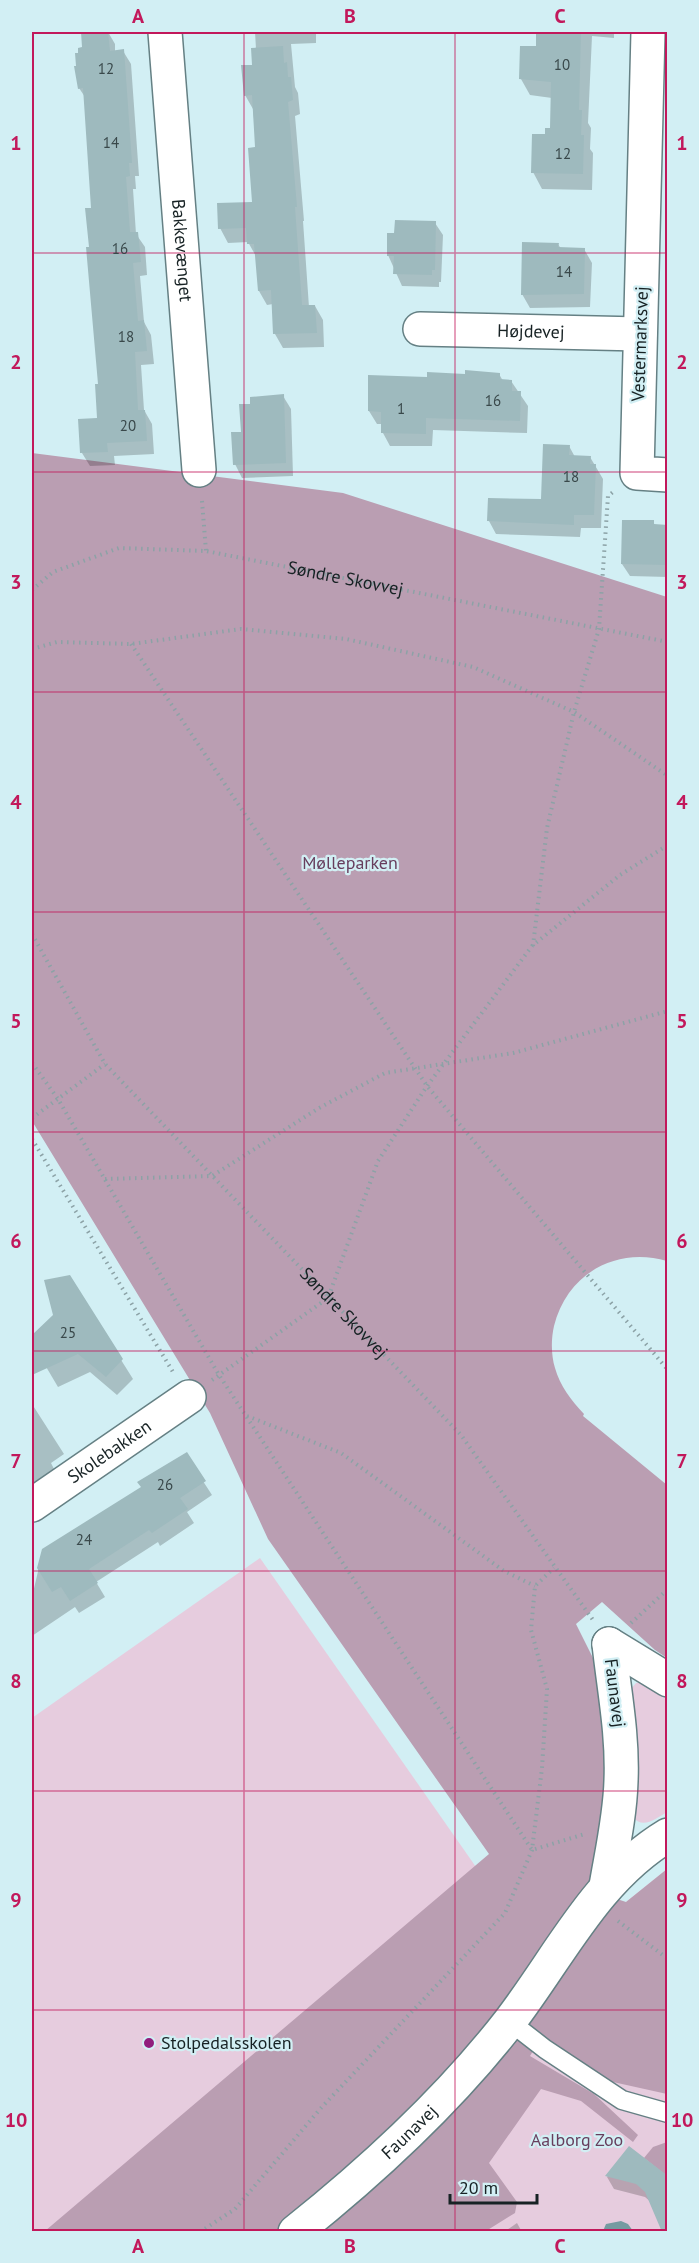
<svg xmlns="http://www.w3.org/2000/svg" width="699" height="2263" font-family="'PT Sans',sans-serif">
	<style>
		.green { fill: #e6ccde }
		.forest { fill: #ba9eb2 }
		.water { fill: #759ba1 }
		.shadow { fill: #0003 }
		.building { fill: #9ebabe }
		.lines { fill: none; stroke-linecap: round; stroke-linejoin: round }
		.lane-casing { stroke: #658084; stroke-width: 21 }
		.street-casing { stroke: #658084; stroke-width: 36 }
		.path { stroke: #8ca2a6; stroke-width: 4; stroke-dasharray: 1.5 4.5; stroke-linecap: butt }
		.lane { stroke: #fff; stroke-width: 18 }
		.street { stroke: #fff; stroke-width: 33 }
		.grid { fill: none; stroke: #c2185b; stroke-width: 1.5; stroke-opacity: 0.55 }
		.poi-dot { fill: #911d7d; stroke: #d2eff4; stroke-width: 2 }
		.labels { text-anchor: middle; stroke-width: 4.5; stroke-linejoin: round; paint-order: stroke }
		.number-label { font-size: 15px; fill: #39484a }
		.street-label { font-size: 18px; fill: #172224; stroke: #d2eff4 }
		.park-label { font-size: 18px; fill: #673e5d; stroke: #d2eff4 }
		.poi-label { font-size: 18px; fill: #172224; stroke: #d2eff4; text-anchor: start }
		.neatline { fill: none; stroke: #c2185b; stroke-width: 2 }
		.grid-label { font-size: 20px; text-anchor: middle; font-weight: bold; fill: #c2185b }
	</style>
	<rect width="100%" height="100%" fill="#d2eff4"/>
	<!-- green -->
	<g class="green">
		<path d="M260 1558 476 1867 45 2232 32 2231V1718Z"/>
		<path d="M642 1682 667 1700V1812C656 1818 643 1830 633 1817L630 1690 636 1683Z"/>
		<path d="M667 1869V2231L360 2232 378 2218 526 2061 626 1902Z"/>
	</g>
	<!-- forest -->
	<g class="forest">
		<path d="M32 453 343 493 667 597V1261C616 1246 567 1274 554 1326 551 1339 551 1355 555 1368 560 1386 571 1400 584 1414L583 1416 667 1485V1658L655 1650 602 1602 576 1624 593 1658 607 1740 605 1818 587 1889 626 1902 667 1869V2094L595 2078 541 2038 530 2056 594 2094 638 2135 633 2142 581 2101 541 2089 489 2163 517 2202 515 2213 486 2231H45L489 1854 268 1539 210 1413 32 1121Z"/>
		<path d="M667 2142V2176L644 2158 653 2147Z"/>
	</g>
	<!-- water -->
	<path class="water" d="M621 2221 628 2224 633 2231H603L606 2224Z"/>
	<!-- shadow -->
	<g class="shadow">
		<path d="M83 32H108L115 44V52L123 51 131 64 139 176H135L136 189H133L136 234 145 247 147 275 140 276 144 322 151 335 154 364 141 365 144 410 152 424 154 454 114 456 115 465 90 466 82 453 99 420 100 385 90 248 93 209 85 97 79 88 84 49Z"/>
		<path d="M255 32H316V43L291 44 295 87 298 93 300 114 295 116 304 221H303L309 307 315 306 323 320 324 347 283 348 275 334 273 304 267 305 259 291 257 258 248 242 228 243 220 228 254 203 257 149 253 109 245 95 254 66 256 49Z"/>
		<path d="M538 32H614V38L592 36 588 123 591 128 590 149 593 153 592 190 542 189 533 172 547 135 552 129V98L530 95 521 79 537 47Z"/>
		<path d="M435 223 443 235 441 282H439V287L402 286 388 255Z"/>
		<path d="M558 244 561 249H584L592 263 590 307 530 308 522 294Z"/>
		<path d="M499 374 503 381H511L528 406 527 433 433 430 432 446H390L383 433V424H377L369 411Z"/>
		<path d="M283 396 291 409 293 476 242 478 235 464 252 405Z"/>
		<path d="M569 446 575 457H590L603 479 601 528H581L580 537 496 534 489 521 542 501Z"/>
		<path d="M653 522 655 525 668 527V577L630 576 622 564Z"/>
		<path d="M69 1277 133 1379 117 1395 90 1372 58 1387 32 1343V1337L55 1315Z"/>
		<path d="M32 1404 64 1454 51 1463 54 1469 32 1484Z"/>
		<path d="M186 1455 212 1495 187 1512 194 1523 160 1546 158 1542 96 1582 105 1597 79 1613 75 1607 32 1636V1597L43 1550 142 1488Z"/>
		<path d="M630 2148 652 2203 645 2197 614 2189 607 2177Z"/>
		<path d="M517 2223 522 2232H504Z"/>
	</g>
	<!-- building -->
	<g class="building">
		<path d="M81 32H108L110 51 124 49 132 163H129L130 176 126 177 130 232H138L141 262 133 263 138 321 144 320 147 351 135 352 138 410H145L147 441 107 443 108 452 80 453 78 419 97 418 95 384H98L86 247H89L85 208H91L83 88 78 89 74 66H76L75 53H78V48L82 47Z"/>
		<path d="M536 32H581L579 110H582L581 135H584L583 174 531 173 532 134H545V128H550L551 82 519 79 520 46H536Z"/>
		<path d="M283 46 284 63 287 62 288 77H291L293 100 288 102 297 207H295L302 305H315L317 333 273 334 271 290 258 291 254 244H247L246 228 218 229 217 203 252 202 248 148 255 147 252 95 244 96 241 65H252L251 48Z"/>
		<path d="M395 220 436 221 435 270H432V275L393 274 394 256H387V233H394Z"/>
		<path d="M522 242 559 243 558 247 585 248 584 294 521 295Z"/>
		<path d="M465 370 500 373V379L512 380V391H521L520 421 426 418V434L381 433V412L368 411V375L427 377V372L465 374Z"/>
		<path d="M284 394 286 463 233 465 231 432H241L239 404H250V397Z"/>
		<path d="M543 444 570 445 569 455 591 456 590 464H596L594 515H574V525L487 521 488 498 541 499Z"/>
		<path d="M622 520H654V524L668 525V565L621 564Z"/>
		<path d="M70 1275 123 1359 106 1377 78 1354 32 1375V1335L53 1315 44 1280Z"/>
		<path d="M187 1452 206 1481 180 1498 188 1509 152 1533 149 1530 89 1569 98 1583 70 1601 61 1587 52 1592 37 1568 42 1549 141 1487 137 1482Z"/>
		<path d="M629 2146 668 2176V2232H662L645 2192 636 2184 605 2176Z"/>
	</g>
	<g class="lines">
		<defs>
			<path id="lane" d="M509 2021 545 2049 622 2100 668 2113"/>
			<g id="street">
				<path id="s3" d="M165 32 199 470"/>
				<path d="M648 32 637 473 668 475"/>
				<path id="s4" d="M420 329 640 334"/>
				<path id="s5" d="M32 1505 189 1397"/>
				<path d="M609 1644 668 1680"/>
				<path d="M606 1886C612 1851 620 1816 621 1781 623 1735 614 1690 609 1644"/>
				<path id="s6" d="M295 2232C374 2169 448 2101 510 2021 560 1956 595 1879 668 1835"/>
			</g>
		</defs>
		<!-- lane casing -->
		<use href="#lane" class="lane-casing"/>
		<!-- street casing -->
		<use href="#street" class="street-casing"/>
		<!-- path -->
		<g class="path">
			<path d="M202 501 206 551"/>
			<path id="s1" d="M32 590 53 572 119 548 206 551 668 642"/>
			<path d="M131 644 427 1086 668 1370"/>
			<path d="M32 649 57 642 131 644 241 629 346 639 473 667 574 712 668 776"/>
			<path id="s2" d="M32 934 105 1064 461 1435 593 1620"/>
			<path d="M533 946 547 828 574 712 599 629 608 496 613 492"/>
			<path d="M32 1063 58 1099 219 1375 532 1850 585 1834"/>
			<path d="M32 1118 105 1064"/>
			<path d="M32 1139 173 1372"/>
			<path d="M105 1179 212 1176 319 1108 385 1073 513 1053 668 1011"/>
			<path d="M212 1380 328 1298 378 1161 427 1086 532 946 620 875 668 845"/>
			<path d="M247 1416 341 1453 504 1571 535 1586"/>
			<path d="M631 1623 668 1589"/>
			<path d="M618 1921 668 1959"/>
			<path d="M200 2232 235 2209 321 2108 505 1913 532 1850 542 1768 547 1689 531 1630 535 1586 554 1568"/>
		</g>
		<!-- lane -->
		<use href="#lane" class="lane"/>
		<!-- street -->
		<use href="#street" class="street"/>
	</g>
	<!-- grid -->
	<path class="grid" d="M244 32V2232M455 32V2232M32 253H668M32 472H668M32 692H668M32 912H668M32 1132H668M32 1351H668M32 1571H668M32 1791H668M32 2010H668"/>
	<!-- markers -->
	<circle class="poi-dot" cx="149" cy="2043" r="6"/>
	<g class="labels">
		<!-- number labels -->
		<g class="number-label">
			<text x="562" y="70">10</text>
			<text x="106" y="74">12</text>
			<text x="111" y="148">14</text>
			<text x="563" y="159">12</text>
			<text x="120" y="254">16</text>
			<text x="564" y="277">14</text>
			<text x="126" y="342">18</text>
			<text x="493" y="406">16</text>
			<text x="401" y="414">1</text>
			<text x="128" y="431">20</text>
			<text x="571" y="482">18</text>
			<text x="68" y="1338">25</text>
			<text x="165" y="1490">26</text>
			<text x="84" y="1545">24</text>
		</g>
		<!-- street labels -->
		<g class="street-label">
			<text dy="6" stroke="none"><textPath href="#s3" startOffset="219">Bakkevænget</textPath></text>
			<text dy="6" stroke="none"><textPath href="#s4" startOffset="111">Højdevej</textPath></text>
			<text transform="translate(640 344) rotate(-88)" y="6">Vestermarksvej</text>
			<text dy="6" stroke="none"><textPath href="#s1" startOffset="327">Søndre Skovvej</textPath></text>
			<text dy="6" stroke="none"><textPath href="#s2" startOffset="494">Søndre Skovvej</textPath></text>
			<text dy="6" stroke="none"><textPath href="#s5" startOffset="94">Skolebakken</textPath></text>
			<text transform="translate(615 1693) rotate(83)" y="6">Faunavej</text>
			<text dy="6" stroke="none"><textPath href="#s6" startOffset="152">Faunavej</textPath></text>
		</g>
		<!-- park labels -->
		<g class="park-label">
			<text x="350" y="869">Mølleparken</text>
			<text x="577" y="2146">Aalborg Zoo</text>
		</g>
		<!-- poi labels -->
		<g class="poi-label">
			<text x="161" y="2049">Stolpedalsskolen</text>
		</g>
	</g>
	<!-- border -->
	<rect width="699" height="2263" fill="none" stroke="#d2eff4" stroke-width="66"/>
	<!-- scale -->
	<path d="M450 2194v9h87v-9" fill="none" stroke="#172224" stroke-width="3"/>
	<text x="459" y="2194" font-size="18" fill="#172224" stroke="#d2eff4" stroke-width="4.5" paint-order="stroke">20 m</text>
	<rect x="33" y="33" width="633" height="2197" class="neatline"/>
	<g class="grid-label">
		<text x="138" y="23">A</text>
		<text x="350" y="23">B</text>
		<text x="560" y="23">C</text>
		<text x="16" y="150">1</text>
		<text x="682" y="150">1</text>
		<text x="16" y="369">2</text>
		<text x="682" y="369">2</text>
		<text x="16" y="589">3</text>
		<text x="682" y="589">3</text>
		<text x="16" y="809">4</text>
		<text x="682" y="809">4</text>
		<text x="16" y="1028">5</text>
		<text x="682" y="1028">5</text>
		<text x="16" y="1248">6</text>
		<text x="682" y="1248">6</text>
		<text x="16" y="1468">7</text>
		<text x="682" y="1468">7</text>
		<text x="16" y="1688">8</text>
		<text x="682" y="1688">8</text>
		<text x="16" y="1907">9</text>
		<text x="682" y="1907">9</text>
		<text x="16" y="2127">10</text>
		<text x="682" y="2127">10</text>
		<text x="138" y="2253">A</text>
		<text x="350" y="2253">B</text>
		<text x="560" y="2253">C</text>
	</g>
</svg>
